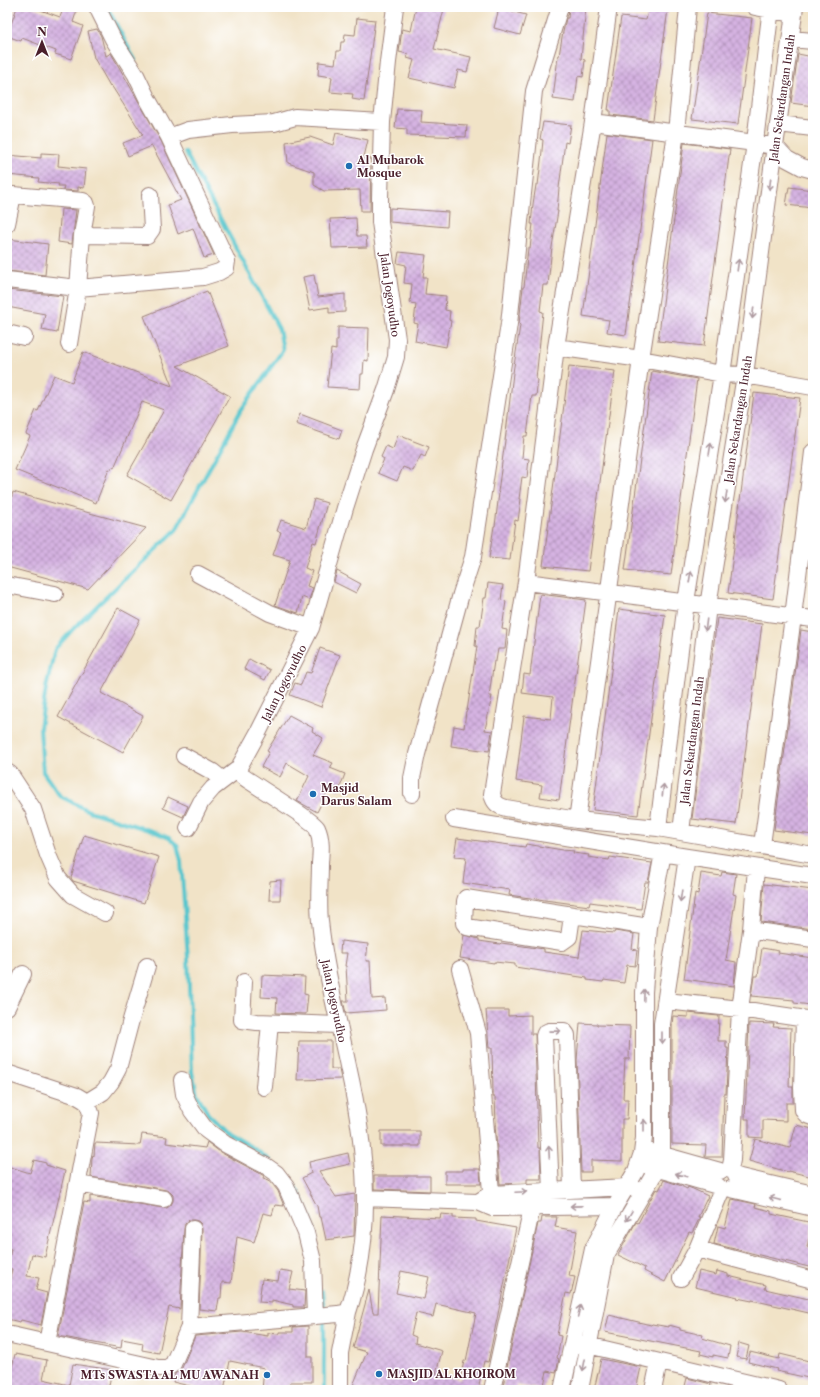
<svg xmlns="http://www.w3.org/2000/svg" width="820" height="1397" font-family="'Libre Caslon Text',serif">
<defs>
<pattern id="building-cross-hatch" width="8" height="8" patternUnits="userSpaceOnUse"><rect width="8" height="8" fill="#d5b3e2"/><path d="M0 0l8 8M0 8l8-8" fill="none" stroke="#af91b7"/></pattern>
</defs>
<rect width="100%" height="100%" fill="#fff"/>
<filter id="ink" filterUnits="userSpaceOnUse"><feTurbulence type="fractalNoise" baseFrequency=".025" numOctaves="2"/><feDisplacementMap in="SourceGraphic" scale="8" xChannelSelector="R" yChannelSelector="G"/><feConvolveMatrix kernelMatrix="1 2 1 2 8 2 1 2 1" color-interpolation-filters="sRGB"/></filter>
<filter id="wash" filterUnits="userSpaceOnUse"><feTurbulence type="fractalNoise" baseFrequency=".012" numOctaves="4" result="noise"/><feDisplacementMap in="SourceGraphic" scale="16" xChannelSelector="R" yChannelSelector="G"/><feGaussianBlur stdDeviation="0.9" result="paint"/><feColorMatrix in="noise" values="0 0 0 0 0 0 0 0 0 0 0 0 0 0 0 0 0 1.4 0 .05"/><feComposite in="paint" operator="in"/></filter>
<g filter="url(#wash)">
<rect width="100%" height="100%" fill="#f1e3c7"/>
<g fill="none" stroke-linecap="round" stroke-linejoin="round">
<path stroke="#59c6cd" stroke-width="4" d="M107,7L135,60
M185,152L279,329L283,350L241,410L176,530L74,628L55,649L46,688L40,728L43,772L60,796L89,811L155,832L169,838L177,845L181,861L188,958L192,1072L197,1094L208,1114L227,1133L255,1149L269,1160
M292,1183C305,1201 313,1221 316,1242
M322,1291L324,1312
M324,1319V1390"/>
</g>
<g id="blocks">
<path fill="url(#building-cross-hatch)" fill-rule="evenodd" d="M17,7H32L60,17L64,7H78L73,22L83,26L71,59L55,54L56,51L22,38L21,41L7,36Z
M416,7H435L444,9L434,49L471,57L467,72L458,70L454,88L409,78L414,60L407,58L408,54L399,52L402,29L411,31Z
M569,7H586L581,59L585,60L583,77L578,76L575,102L553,99L558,56H559L562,37L566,18H568Z
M649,7L668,9L653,120L610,115V110H608L621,17L646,20Z
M499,8L526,15L520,35L494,28Z
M707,13L752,18L738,124L692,119Z
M357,18L375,20L364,101L352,99L353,94L330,92L332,77L318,75L319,62L335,64L337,51H340L341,42H344L345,34L355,35Z
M97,29L101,36L106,56L111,53L161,141L214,255L204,258L193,228L178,234L168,205L181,200L152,146L128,156L123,143L143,135L111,85L110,86L94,58L88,31Z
M798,54L813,57V106L791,103Z
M397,109L422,110L421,122L467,125L466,137L407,135V129L395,128Z
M543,122L571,125L568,143L565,142L559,188L557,211H558L552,247L548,285H543L540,311L543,312L536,379L538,380L536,396H532L527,436H524L522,458L529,459L527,478L522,477L519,499H521L518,521L515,520L510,560L489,558L494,526H495L499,493L498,492L506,433L513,373L520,325L519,324L523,287H524L528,248H530L533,224H531L533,204L536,185H538L541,161L543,140L540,139Z
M336,133L368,140L364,157L371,159L370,211H361L360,190L324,191L314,185V172L288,163L286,142L310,137L333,145Z
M607,133L652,139L626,335L607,332L609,320L583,316Z
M684,143L730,149L704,346L658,341Z
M41,153L59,154L58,166L86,169L84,188L78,187V191L63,190L64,186H58L59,184L38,182L39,178L7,175V155L41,158Z
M789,187L813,190V208L786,205Z
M390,208L448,212L447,227L390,222Z
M61,209L76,210L72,244L58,242Z
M356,218L357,236H366L367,247L332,248L330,219Z
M8,239L48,244L45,275L7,271Z
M399,252L426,255L423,277H427L425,294L446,296L445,310L450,311L449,320L451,321L446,347L415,341L418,324L414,323L416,304L410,303L412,284L404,283L406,265L397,263Z
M314,275L318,297L345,294V312L329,313V307L310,310L303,277Z
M7,290L63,296L57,333L42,330L45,314L7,307Z
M207,291L229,346L177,366L230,396L171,500L127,475L164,410L142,402L114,468L112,467L111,470L109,469L96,503L15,470L30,436L26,434L36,410L38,411L54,375L72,382L83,352L172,386L144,316Z
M338,327L369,328L368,361L364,360L363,374H361L360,389L327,387L331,349L336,350V340H338Z
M569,366L615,371L588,571L543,566Z
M652,371L697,379L671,575L625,570Z
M754,393L800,398L773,599L728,593Z
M300,414L342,430L339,439L296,424Z
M398,435L429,447L425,457L421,455L413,471L403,467L397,481L378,473L384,459L381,457L386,446L393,449Z
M13,492L86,512L146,528L88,589L7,567V506L9,507Z
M314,499L327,503L316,543L313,542L305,568L312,571L307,586L313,588L309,600L302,597L298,613L275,605L290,560L273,555L281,532L277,531L281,520L306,528Z
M337,571L361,584L356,593L334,582Z
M488,583L503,585L501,600L506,601L502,629L507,630L505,649H498L496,661H494L489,696H492L485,730L492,731L489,751L451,746L454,726L464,728L466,711H467L477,646H475L477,626H480L484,598H486Z
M540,594L586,600L559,800L540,797L542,785L516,781L524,716L551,719L553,697L522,693L524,674L530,675Z
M118,608L140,620L101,693L143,716L123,752L58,717Z
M619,609L665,615L638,815L593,810Z
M717,618L762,624L736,824L692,819Z
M801,630L813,632V678L811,693H813V835L774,830Z
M320,648L340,655L321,707L290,695L295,683L301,685L306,672L311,673Z
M249,659L270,670L265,680L244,669Z
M289,715L313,728L312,731L323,738L313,755L333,763L330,768L345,774L339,790L330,786L317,812L297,801L309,776L287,763L280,777L261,767L269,752L267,751Z
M168,797L188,806L183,817L163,808Z
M84,835L159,857L144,903L73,881L71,878Z
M457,838L525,847L526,844L563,850L574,851L573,853L589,855L588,857L609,860L610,857L652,863L648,882H645L641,909L590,902L589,906L523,897L509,895L510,890L463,883L466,858L454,857Z
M722,872L736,874L733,894L736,895L726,960L736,962L734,986L684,979L695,893L698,894L701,873L721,876Z
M281,880L280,900H269L270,881Z
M764,884L813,890V929L761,922Z
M583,930L614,933L615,931L634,934L632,949L637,950L635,966L627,965L624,983L604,980L603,982L587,980V978L515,967V964L494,962V963L460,958L464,935L479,939V941L500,944L501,943L544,949V952L579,957Z
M341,941L368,944L366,961H370L372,999L385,998L386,1010L346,1013L343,1001H348L346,966H345L347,953H340Z
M762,948L779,951L778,953L813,958V1003H811V1005L794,1003V1000L751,996L754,976H758Z
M262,975L305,977L304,994L308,995L306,1014L276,1013L277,998L261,997Z
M486,1010H508V1016L531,1015V1034H535L538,1148H540L541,1179H527V1183L500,1184L495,1125H496L495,1097H493V1094L492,1048H489Z
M688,1013L719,1016L718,1041H726V1048H728L726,1094H724L722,1157H705L706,1145L672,1144V1025L673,1016L688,1017Z
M580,1023L597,1024V1025L630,1026L629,1059H625L623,1099H628L627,1119H622V1161L591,1160V1172H581L577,1060Z
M749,1023L774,1024L773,1027L791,1028L789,1087H793V1103H786V1121L763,1120V1138L749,1137V1119H745Z
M299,1041H331V1069H339L341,1079L297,1080Z
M796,1125L813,1129V1177L788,1171V1172L749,1161L755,1139L790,1148Z
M381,1131H420V1146H381Z
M142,1134L167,1137L166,1143L205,1148L207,1142L220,1152L261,1174L264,1176L263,1178L269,1180L278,1191L284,1206L275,1205L272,1215L263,1213L254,1242L237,1237L231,1283L222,1282L221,1298H219L217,1311L199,1309L202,1229L201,1224L198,1221L194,1220H189L185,1224L184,1229L180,1309L169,1307L159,1353L142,1350L143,1343L122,1339L121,1348L58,1336L84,1202L90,1203V1196L163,1208H167L171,1205L173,1201V1195L170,1192L166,1190L91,1177L92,1158L93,1155L94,1156L95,1143L140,1145Z
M348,1153L350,1164L319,1171L336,1197L355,1194L354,1236L326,1240L321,1217H319L317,1206L302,1178L313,1172L311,1173L309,1162Z
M34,1160L46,1163V1165L65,1171L45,1257L32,1254L27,1276L39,1278L36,1290L47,1293L41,1325L21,1320L20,1322L7,1319V1289L12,1269L7,1268L11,1249L7,1248V1166L30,1173Z
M463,1169H480L481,1184H445V1171H463Z
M374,1176H430V1191L374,1189Z
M664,1180L679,1185L687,1189L688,1187L693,1189L708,1196L698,1217H700L692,1233L689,1232L665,1282L644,1271L645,1268L618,1255L636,1222L638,1223L656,1189L659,1190Z
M732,1199L756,1204L755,1207L771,1211V1214L813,1223L807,1247L813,1249V1268L714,1244L718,1226L725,1228Z
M441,1214L453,1215V1218L476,1219V1221L516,1228L488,1362L484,1361L479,1385L483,1386V1390H351L367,1352L353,1348L369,1290L373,1313H378L382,1215L440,1218ZM401,1271L429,1277L424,1299L396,1293ZM436,1304L476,1313L466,1361H464L460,1380L436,1373L442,1351L415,1343L416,1337L411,1335L416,1313L433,1317Z
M542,1217H557L555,1227L577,1231L569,1276L575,1277L571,1294L566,1293L557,1335L561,1336L557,1358L559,1359L556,1373L547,1371L543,1390L517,1385L516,1390H502L538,1223H541Z
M280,1270L293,1272L289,1289L305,1291L304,1307H293V1305L272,1300V1303L259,1302L262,1279L278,1281Z
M699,1271L716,1275L717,1271L728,1274V1276L766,1285L765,1289L813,1300V1314L752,1300V1301L737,1298L738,1297L695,1287Z
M609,1315L651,1325L652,1324L669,1327V1325L680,1328V1330L703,1335L702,1338L730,1346L728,1358L713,1355V1357L700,1354L701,1351L605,1332Z
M308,1326V1357H312V1382H290V1386H286L285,1390H262L264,1368L230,1361L224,1390H206L173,1382L175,1374L182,1368L195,1336L242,1332L268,1336V1333L279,1334V1332H293V1327Z
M739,1343L749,1346L746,1359L736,1357Z
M750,1352L779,1359L780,1354L813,1362V1379L776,1371L777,1369L748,1362Z
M15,1354L47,1360L43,1379L69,1385L73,1364L112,1370L108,1390H7L9,1372H11Z
M601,1359L641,1367L636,1390H594Z
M687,1378L711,1384L710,1390H684Z"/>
</g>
</g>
<g filter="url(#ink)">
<use href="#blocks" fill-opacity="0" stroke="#9e8179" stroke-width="1"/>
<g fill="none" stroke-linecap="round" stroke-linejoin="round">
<defs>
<path id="minor" d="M609,7L593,122L556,347L526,582L492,794C494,803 498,806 506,808L577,820L658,828L813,855
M755,7L794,14
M791,39L813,41
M593,122L755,143L775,146L787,159L802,167L813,170
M778,124L813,128
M169,137L188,130L232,125L274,123L295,117L382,122
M7,224L13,195L83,201L86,203L87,206L82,235L78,288L203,277L219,272L226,268L227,261L169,137L147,98L136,75L113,39L97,7
M82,235L147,236L152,229L150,195
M7,280L78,288L69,344
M7,333L24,337
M556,347L641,359L722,374L745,375L813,387
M198,574L270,613L311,628
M526,582L813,619
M7,585L55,594
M184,756L213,772L223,780
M7,772L10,774L33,809L48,855L58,878L73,895L105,913
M412,794V778L417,754L461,594L473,557L509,324L534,91L560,7
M454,819L687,857L813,876
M577,820L641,359L676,133L688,7
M188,828L201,802L213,788L238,769
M658,828L686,602L722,374L754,150L771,7
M681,832L708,606L745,375L774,153L795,7
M762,845L793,617L813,452
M572,916L569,937L562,942L467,927L464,923L465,901L466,898L649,927
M751,930L813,939
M460,969L478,1033L492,1204
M244,982L242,1020L257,1022L338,1025
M666,1001L740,1009L813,1020
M7,1007L23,974
M804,1019L802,1088L803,1110C805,1115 808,1116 813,1117
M7,1073L77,1096L87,1102L91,1113L47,1343
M182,1080L184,1094L192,1111L206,1130L225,1144L266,1166L276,1173L286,1186L306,1233L313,1261L315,1316
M264,1087L270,1023
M87,1102L103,1092L111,1082L118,1069L131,1020L147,966
M652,1152L720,1171
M648,1166L718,1186
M730,1170L732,1160L740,1009L751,930L756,868
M736,1176L813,1194
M78,1184L164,1199
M731,1189L813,1208
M551,1191L544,1036L545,1033L549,1031H564L567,1035L572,1190
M365,1198L478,1202
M615,1206L492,1208L478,1202L491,1194L627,1187L634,1188
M697,1249L813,1280
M681,1278L697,1249L722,1189
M189,1327L193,1229
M7,1334L158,1368H167L173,1364L189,1327L338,1314L348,1312C375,1232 366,1147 348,1066C338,1018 325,970 320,921C318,902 320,882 320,863C321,851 322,839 317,828C314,821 253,784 242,776L238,769L259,731L311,628L345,508L364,449L386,390L396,357L397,339L380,222V198L382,122L388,62L395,7
M579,1343L779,1390
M340,1390V1353L348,1312
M492,1390L532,1208
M562,1390L593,1249L615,1206L636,1171L642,1153L644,1138V992L649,927L663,853
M580,1390L606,1255L657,1169L662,1154V1024L687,857
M653,1390L659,1362"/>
</defs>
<use href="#minor" stroke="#9e8179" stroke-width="18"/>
<use href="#minor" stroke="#fff" stroke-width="16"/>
</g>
<defs><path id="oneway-shaft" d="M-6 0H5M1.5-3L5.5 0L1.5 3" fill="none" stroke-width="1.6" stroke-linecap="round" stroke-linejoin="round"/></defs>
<g stroke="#ae9aa0">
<use href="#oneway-shaft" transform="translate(770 184) rotate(97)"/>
<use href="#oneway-shaft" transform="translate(738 265) rotate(-82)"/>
<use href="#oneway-shaft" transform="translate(753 313) rotate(97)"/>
<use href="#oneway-shaft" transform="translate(710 449) rotate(-81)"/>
<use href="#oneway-shaft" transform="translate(726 497) rotate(99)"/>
<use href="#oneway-shaft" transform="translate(690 577) rotate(-81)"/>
<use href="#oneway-shaft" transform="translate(706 625) rotate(97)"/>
<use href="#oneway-shaft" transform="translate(663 790) rotate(-83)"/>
<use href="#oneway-shaft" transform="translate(681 896) rotate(98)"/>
<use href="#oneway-shaft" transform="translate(644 995) rotate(-88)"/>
<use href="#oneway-shaft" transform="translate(555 1031) rotate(-1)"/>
<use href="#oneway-shaft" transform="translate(662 1038) rotate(90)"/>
<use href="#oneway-shaft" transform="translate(644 1125) rotate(-90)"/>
<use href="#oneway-shaft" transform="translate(549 1152) rotate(-93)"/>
<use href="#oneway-shaft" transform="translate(681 1175) rotate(-164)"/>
<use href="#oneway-shaft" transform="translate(521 1192) rotate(-3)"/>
<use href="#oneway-shaft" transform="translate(775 1199) rotate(-166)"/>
<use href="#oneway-shaft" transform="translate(576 1206) rotate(179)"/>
<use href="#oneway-shaft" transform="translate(629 1216) rotate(121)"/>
<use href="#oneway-shaft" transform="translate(579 1311) rotate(-77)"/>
<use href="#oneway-shaft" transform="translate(584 1365) rotate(101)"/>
</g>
</g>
<g fill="#1f6fb2" stroke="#fff" stroke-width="1.5">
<circle cx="349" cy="166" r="4"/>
<circle cx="313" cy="794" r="4"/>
<circle cx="379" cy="1374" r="4"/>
<circle cx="267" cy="1375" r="4"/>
</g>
<g text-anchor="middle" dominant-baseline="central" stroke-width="3" stroke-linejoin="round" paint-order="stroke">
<g font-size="11" fill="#4a1f2b" stroke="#fff">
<text transform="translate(782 98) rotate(-82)">Jalan Sekardangan Indah</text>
<text transform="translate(390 295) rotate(82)">Jalan Jogoyudho</text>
<text transform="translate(738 419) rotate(-81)">Jalan Sekardangan Indah</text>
<text transform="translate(284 683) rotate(-63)">Jalan Jogoyudho</text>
<text transform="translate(692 740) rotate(-83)">Jalan Sekardangan Indah</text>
<text transform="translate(334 1001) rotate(78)">Jalan Jogoyudho</text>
</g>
<g font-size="11" font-weight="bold" fill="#4a1f2b" stroke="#fff" text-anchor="start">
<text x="357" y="160">Al Mubarok<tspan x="357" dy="13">Mosque</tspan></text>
<text x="321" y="788">Masjid<tspan x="321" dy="13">Darus Salam</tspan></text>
<text x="387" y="1374">MASJID AL KHOIROM</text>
<text x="259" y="1375" text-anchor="end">MTs SWASTA AL MU AWANAH</text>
</g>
</g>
<rect width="820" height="1397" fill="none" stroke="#fff" stroke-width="24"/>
<g transform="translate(42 42)" stroke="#ffffff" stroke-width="3" paint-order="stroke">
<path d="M0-3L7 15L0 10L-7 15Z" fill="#4a1f2b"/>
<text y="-6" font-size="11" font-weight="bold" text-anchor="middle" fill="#4a1f2b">N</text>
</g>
</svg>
